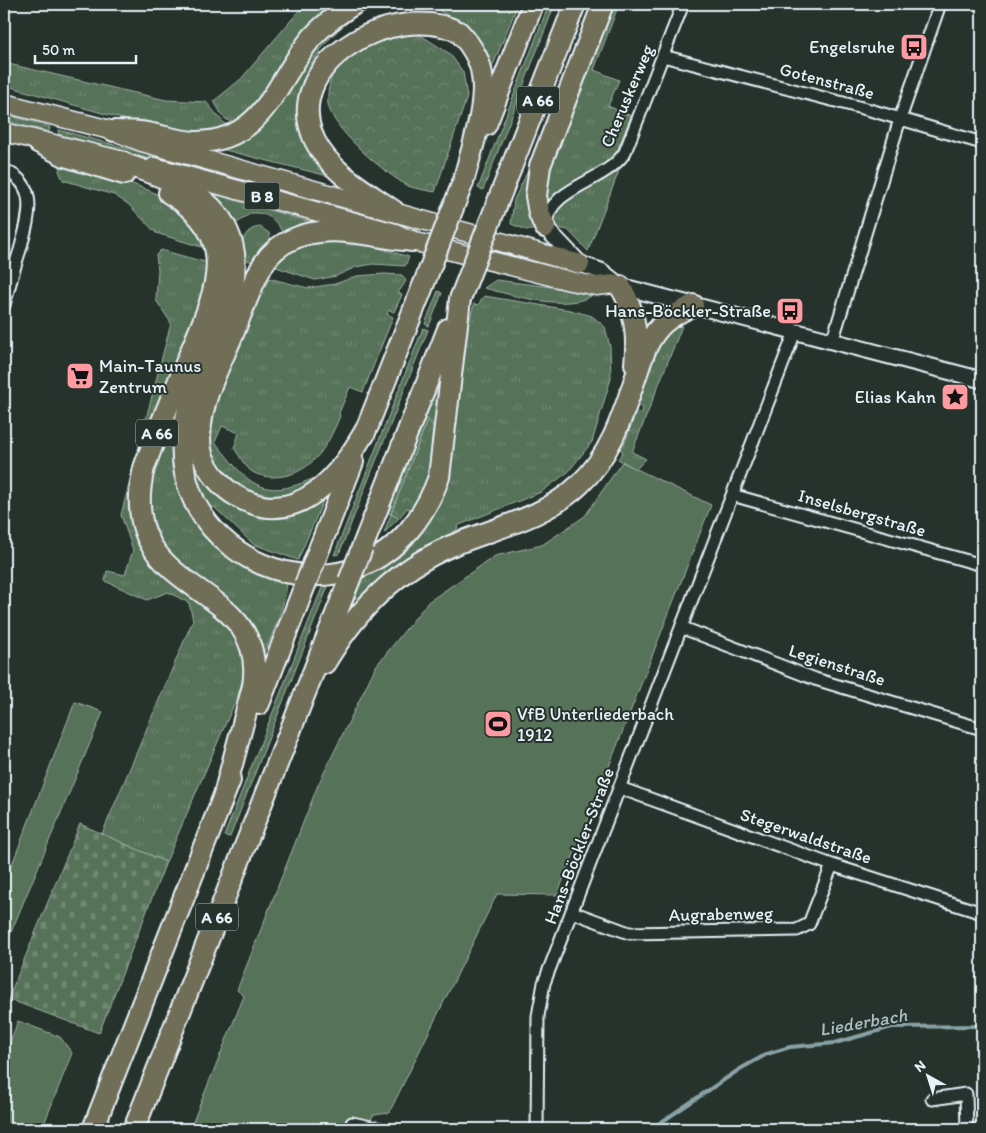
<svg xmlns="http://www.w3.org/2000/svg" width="986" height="1133" font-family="Itim,sans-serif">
<defs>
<pattern id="grass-tufts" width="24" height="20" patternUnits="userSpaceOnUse" patternTransform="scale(1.25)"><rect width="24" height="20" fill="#577259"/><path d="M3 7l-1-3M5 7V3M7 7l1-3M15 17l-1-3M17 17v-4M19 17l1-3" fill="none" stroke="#6f8772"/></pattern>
<pattern id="forest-crowns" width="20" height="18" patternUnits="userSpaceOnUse" patternTransform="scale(1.25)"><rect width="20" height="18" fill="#577259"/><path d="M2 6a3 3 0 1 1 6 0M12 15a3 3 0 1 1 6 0" fill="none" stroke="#6f8772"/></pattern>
<pattern id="cemetery-stones" width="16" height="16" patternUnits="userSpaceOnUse" patternTransform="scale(1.25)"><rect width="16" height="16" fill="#577259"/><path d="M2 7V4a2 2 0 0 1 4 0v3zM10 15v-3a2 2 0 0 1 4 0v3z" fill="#6f8772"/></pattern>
</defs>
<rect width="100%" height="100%" fill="#26332d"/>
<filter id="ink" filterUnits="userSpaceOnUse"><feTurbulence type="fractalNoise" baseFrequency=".02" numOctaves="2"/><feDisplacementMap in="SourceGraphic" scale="10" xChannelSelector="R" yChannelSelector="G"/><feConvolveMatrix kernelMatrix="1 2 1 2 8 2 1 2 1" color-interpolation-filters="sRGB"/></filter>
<g filter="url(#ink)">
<path fill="url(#grass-tufts)" stroke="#a0b2a8" d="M305,4H336C318,18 303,32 290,51C272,76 261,108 232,123L223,117L214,101L241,79Z
M372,4H383C337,18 294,69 300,119C301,129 329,167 336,178L217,148L314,45L356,11Z
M423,4H518L489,75C470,34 468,21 423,4Z
M549,4H555L483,190L478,188Z
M610,4H619L594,70L619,80L608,106L631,116L614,159L545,209L542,190Z
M4,63L166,100L206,102L222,121L229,127L195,134L137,123L4,85Z
M4,114L47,126L50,127L49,132L4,120Z
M59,130L421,228L420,233L58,134Z
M534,158L527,190L538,230H527L511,224L514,200Z
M622,163L588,251L568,230L554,227C546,199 606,181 622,163Z
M61,164C105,176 162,186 195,221C201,228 204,240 208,249L156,233L128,204L114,195L63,180L59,171Z
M213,194L314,223L313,225L283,234C277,220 267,212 251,213L233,226L211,197Z
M260,227L269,233L271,240L256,263L244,259C241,244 242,229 260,227Z
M309,239L372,246L409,257L405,266L373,264L356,267L336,276L315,280L270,265Z
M161,250L212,264L210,284L152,426L137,531L240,635L247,663L238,695L166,862L102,834L193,620L189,603L168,592L147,600L105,581L107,571L125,575L133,550L121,515L171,323L156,300L158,270L156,255Z
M241,270L252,273C240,300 229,327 218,354C196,410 170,475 244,507C272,519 303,511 326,494L298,560L253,544L214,507L211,509C200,490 191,471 189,448C186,402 221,343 236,300C239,290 239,280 241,270Z
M384,274L402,275L406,281L398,293L402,295L394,312L389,310L387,314L393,317L363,392L350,387L339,413L340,416C327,448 310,477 272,477C266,477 255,475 250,470C244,465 239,455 234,448L239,433L222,426L215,442C238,469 253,498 293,486C304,483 316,476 326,476L286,500L245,494L215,467L205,429L264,277L308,288L335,284L357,276Z
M496,280L559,288L593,295C566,312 512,295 484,288Z
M438,291L442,293L429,326L425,324Z
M484,296L570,310L592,316L605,327L610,347L611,378L592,442L568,472L541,492L457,526L458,530C419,547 386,567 360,600L355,598L365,572L412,540L425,527L422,522L458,360L474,304L478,305Z
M673,325L682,326L632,452L646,459L636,469L618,459L623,452L620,449L626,440L636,412L642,413L643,408L638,406L650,354Z
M423,328L428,330L339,554L334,555Z
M440,388L436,459L428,419L391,514L399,518L384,533L391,514L388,513L434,392L437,393Z
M185,393L196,521L286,579C291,591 270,643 261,658L163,550L146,498L159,447Z
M329,584L230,837L224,836L323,585Z"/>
<path fill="url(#forest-crowns)" stroke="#a0b2a8" d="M393,26L422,36L450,54L463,72L467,97L435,192C426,190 416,189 408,186C386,174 332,130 328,104C326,88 334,70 340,55Z
M428,419C447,439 425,491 412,510L407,508L399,518L391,514Z"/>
<path fill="url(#cemetery-stones)" stroke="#a0b2a8" d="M80,824L166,862L99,1033L8,999Z"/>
<path fill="#577259" stroke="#a0b2a8" d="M622,462L711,505L588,820L557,895L497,894L389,1113L373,1115L367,1129H190L244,996L237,990L318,785L376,666L428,602L495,556L542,545L585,516Z
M75,702L103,712L4,949V885Z
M18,1021L60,1037L72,1053L42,1129H4V1057Z"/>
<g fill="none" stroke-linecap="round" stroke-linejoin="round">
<path stroke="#89a2a6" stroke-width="4" d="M651,1129L740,1069L767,1054L790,1047L835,1043L892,1027L982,1026"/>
<defs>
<path id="minor" d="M663,56L870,110L982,143
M4,170C41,185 28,220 20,250C14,268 9,287 4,305
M546,224C550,186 606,183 625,152L683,4
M832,342L900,119L940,4
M732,495L982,565
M683,628L815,679L982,729
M620,788L832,865L982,913
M572,912L629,933L797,930L809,924L832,865
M932,1099L966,1094L967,1129
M352,1123L381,1129
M537,1129L538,1016L544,983L795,332"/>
<path id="secondary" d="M545,227L580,264L601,271L620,286L982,380"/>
<path id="trunk" d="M4,103L114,131L142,142L580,264
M4,132L124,161
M154,167L395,233L412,241L570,281L596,286L615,284"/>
<path id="motorway" d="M486,125L533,4
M114,131C125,131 137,131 148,133C164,136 180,142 197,142C264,141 275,83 310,40C322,25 338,14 354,4
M38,142L65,156L124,174
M110,159C153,174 208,186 228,232C263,310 150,398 192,496C218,558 296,592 359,567C399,551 425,516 439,477L460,299
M169,193C244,238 215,293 188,358C173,395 157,431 144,468C112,601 270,576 253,686L225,791
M500,196L575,4
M394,211C366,191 331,173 315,141C278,64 393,0 459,32C470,44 480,59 482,75C487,107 471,151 463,182
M545,227L539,213L536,196L540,166L603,4
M620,286C635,309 638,337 635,364
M369,424C343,472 299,531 238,497C222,488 208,472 202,454C199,443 200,429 202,417C207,387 224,357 235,329C244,307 252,283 264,263C271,252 281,244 293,239C329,222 375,238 412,241
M364,435L423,286
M362,548L448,329
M316,557L353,462
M325,663C357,609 402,564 461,542C503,526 546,516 579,485C610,456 622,418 635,379C641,362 646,342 659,328C668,317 681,312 693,305
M259,704L305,585
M93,1129L230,780
M134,1129L349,581"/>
</defs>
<use href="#minor" stroke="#e8f1f8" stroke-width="15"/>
<use href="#secondary" stroke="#e8f1f8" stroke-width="19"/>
<use href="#trunk" stroke="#e8f1f8" stroke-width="21"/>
<use href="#motorway" stroke="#e8f1f8" stroke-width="24"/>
<use href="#minor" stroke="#26332d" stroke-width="11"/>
<use href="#secondary" stroke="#26332d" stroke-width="15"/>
<use href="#trunk" stroke="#716e59" stroke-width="18"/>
<use href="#motorway" stroke="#716e59" stroke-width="20"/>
<defs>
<path id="motorway-bridge" d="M423,286L463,182
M460,299L500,196
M349,581L362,548
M305,585L316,557"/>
</defs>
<use href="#motorway-bridge" stroke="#e8f1f8" stroke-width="24" stroke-linecap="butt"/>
<use href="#motorway-bridge" stroke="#716e59" stroke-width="20"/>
</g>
</g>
<defs>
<symbol id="bus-square" viewBox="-11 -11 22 22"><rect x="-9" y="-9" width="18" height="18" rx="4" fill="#ff9aa2" stroke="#26332d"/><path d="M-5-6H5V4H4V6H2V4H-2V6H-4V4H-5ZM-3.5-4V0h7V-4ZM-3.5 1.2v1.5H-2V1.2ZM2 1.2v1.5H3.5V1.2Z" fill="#111"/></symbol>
<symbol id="supermarket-square" viewBox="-11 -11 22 22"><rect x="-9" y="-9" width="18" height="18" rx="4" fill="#ff9aa2" stroke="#26332d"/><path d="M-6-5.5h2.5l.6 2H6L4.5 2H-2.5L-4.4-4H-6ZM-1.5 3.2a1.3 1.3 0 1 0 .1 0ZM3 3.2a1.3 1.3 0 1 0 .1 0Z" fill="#111"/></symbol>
<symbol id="sight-square" viewBox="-11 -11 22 22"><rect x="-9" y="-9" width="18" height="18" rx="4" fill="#ff9aa2" stroke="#26332d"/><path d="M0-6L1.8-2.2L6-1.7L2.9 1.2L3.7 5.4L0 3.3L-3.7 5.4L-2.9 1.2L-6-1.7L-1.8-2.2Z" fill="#111"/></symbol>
<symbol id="stadium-square" viewBox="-11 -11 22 22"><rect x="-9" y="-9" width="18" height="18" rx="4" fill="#ff9aa2" stroke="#26332d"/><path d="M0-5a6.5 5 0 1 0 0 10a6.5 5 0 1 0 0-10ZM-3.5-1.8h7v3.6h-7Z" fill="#111"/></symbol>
</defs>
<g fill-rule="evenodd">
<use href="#bus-square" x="898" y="31" width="32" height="32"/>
<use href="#bus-square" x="774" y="295" width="32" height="32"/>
<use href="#supermarket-square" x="64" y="360" width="32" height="32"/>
<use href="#sight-square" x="939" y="381" width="32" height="32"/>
<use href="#stadium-square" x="482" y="708" width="32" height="32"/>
</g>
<g text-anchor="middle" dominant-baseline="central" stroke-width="4" stroke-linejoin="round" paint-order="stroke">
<g fill="#26332d" stroke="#aeb8bb" stroke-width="1">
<rect x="517" y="86.5" width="42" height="27" rx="4"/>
<rect x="244.5" y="182.5" width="35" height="27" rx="4"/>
<rect x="136" y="419.5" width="42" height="27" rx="4"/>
<rect x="196" y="903.5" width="42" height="27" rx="4"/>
</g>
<g font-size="16" font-weight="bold" fill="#e8f1f8">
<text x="538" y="100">A 66</text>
<text x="262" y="196">B 8</text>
<text x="157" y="433">A 66</text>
<text x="217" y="917">A 66</text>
</g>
<g font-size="18" fill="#e8f1f8" stroke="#26332d" text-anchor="end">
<text x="895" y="47">Engelsruhe</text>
<text x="771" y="311">Hans-Böckler-Straße</text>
<text x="99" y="366" text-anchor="start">Main-Taunus<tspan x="99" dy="21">Zentrum</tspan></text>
<text x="936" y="397">Elias Kahn</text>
<text x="517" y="714" text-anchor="start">VfB Unterliederbach<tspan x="517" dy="21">1912</tspan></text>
</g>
<g font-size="18" fill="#e8f1f8" stroke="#26332d">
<text transform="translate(827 81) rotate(15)">Gotenstraße</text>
<text transform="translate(627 96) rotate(-67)">Cheruskerweg</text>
<text transform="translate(862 513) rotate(16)">Inselsbergstraße</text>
<text transform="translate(837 665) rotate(18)">Legienstraße</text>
<text transform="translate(806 836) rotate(19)">Stegerwaldstraße</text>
<text transform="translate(579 846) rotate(-69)">Hans-Böckler-Straße</text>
<text transform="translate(721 914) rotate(-1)">Augrabenweg</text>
</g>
<g font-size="19" font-style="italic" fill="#a8bcc1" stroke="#26332d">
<text transform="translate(863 1022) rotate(-10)">Liederbach</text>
</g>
</g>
<rect width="986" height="1133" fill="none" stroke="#26332d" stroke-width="20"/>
<rect x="10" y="10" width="966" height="1113" fill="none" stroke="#e8f1f8" stroke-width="2" filter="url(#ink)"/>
<g transform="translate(928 1076) rotate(321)" stroke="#26332d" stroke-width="4" paint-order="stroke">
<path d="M0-4L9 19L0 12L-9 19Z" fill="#e8f1f8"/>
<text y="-8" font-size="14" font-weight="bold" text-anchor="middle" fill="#e8f1f8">N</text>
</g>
<path d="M35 55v8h101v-8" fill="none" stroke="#e8f1f8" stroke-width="2.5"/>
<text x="42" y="55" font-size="15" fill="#e8f1f8" stroke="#26332d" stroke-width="4" paint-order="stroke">50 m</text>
</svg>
